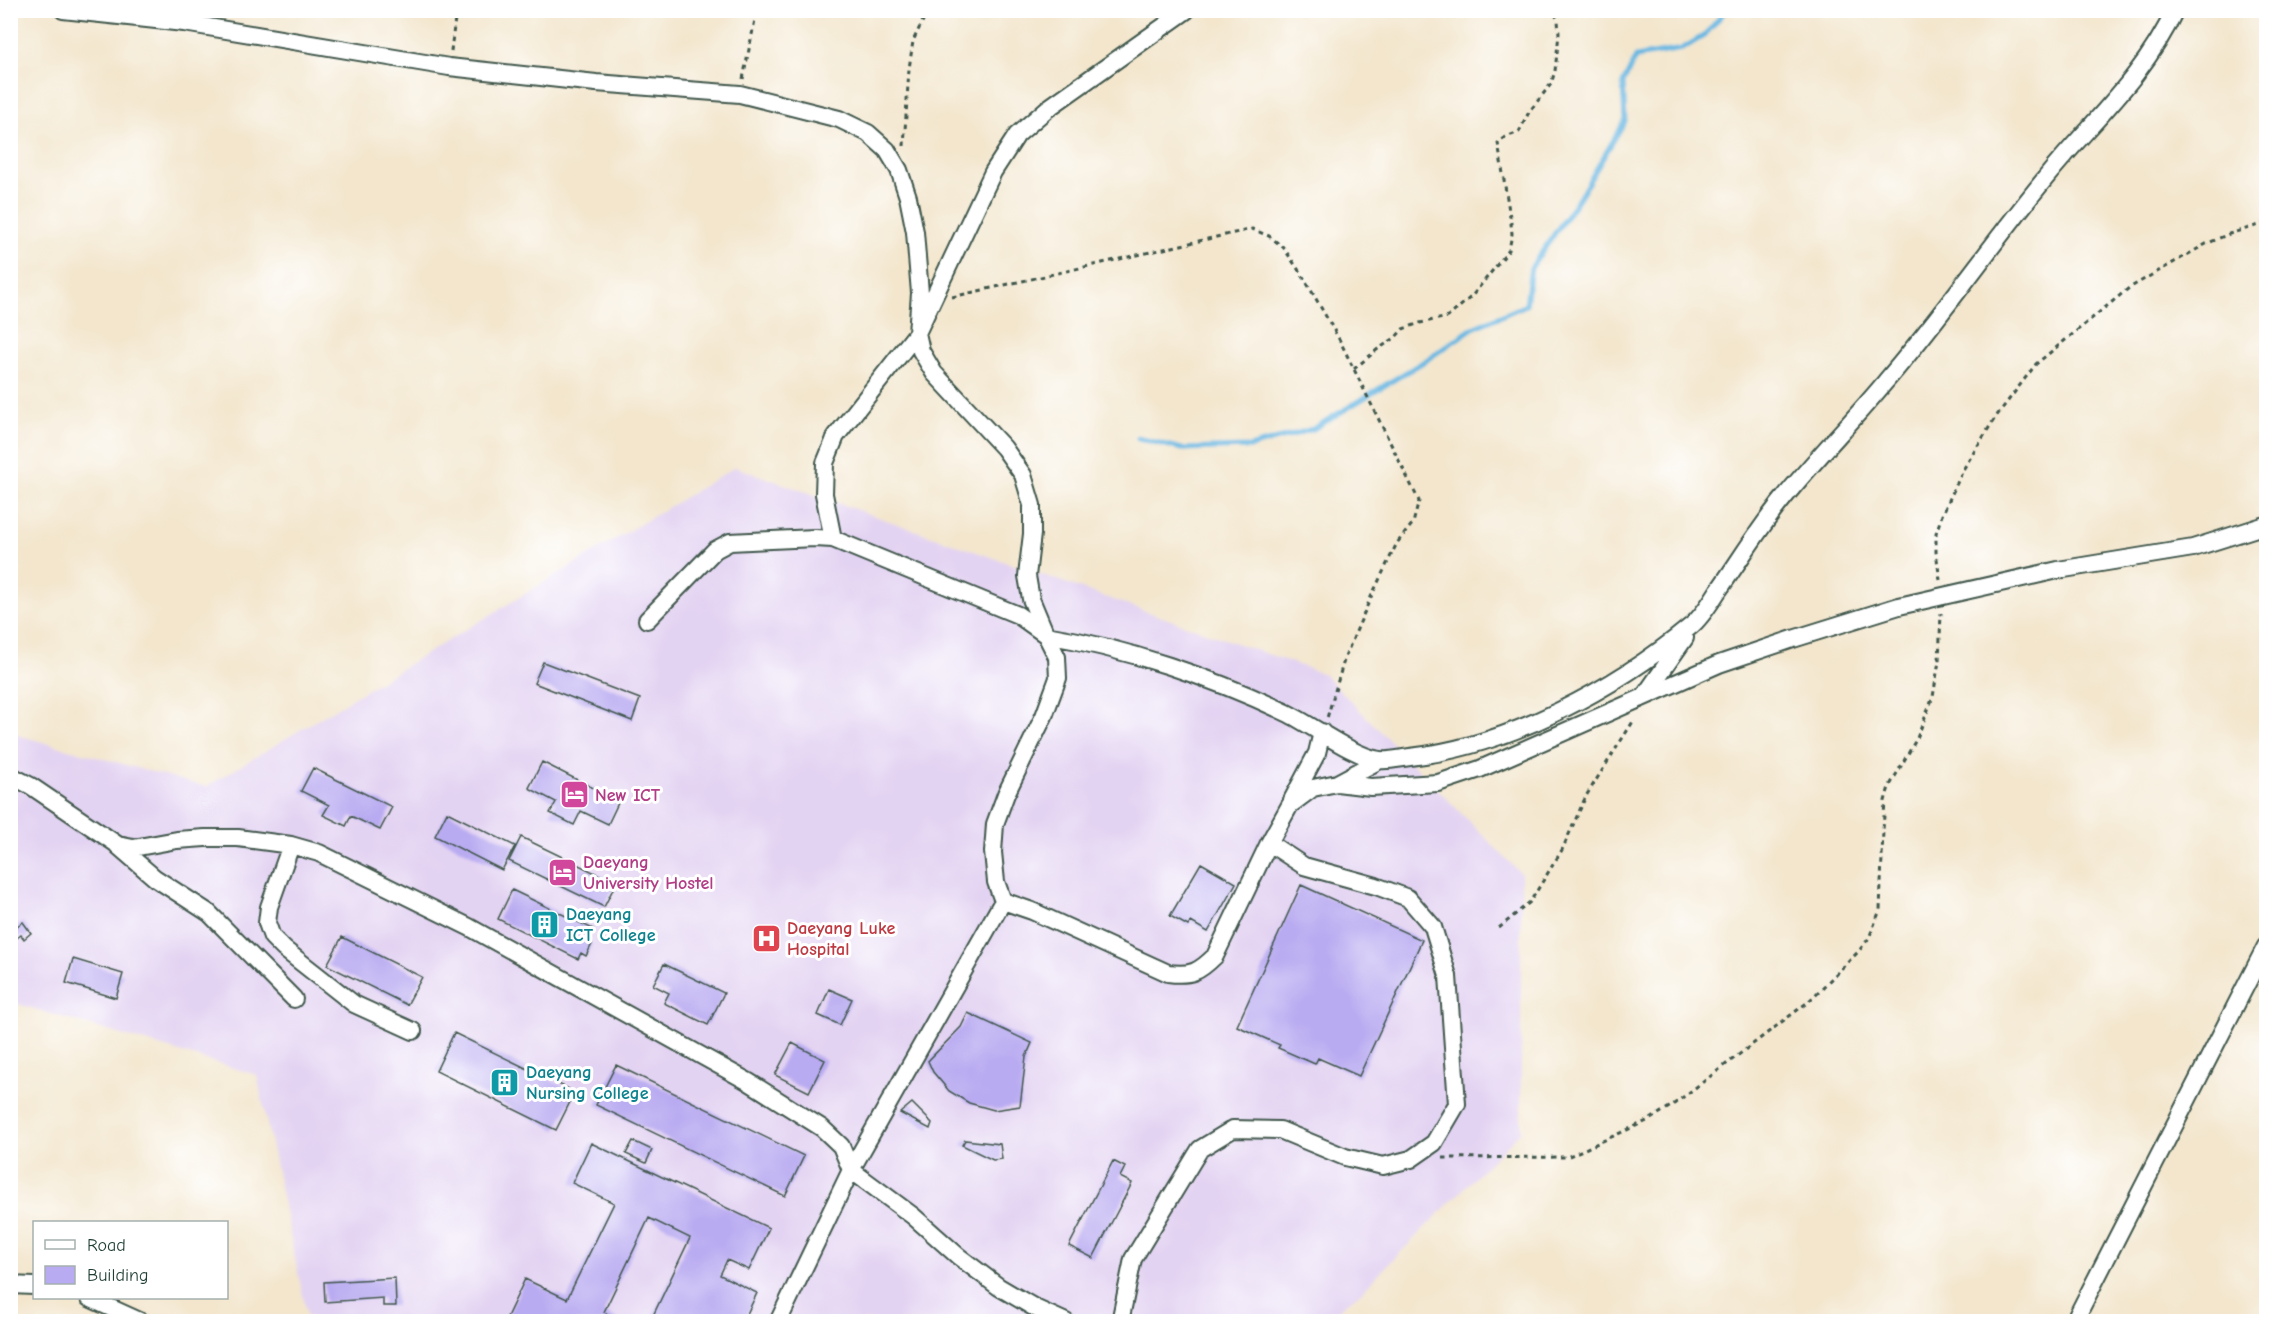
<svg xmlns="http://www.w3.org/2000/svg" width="2277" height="1332" font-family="'Comic Neue',sans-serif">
<rect width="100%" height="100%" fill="#fff"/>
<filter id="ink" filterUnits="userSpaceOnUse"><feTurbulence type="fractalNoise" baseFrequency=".0167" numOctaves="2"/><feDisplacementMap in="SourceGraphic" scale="12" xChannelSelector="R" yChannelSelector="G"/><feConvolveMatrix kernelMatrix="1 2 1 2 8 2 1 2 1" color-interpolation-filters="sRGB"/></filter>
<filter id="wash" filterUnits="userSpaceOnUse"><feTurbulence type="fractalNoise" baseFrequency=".008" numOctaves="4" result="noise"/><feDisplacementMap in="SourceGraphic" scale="24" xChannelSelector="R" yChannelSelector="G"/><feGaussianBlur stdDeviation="1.35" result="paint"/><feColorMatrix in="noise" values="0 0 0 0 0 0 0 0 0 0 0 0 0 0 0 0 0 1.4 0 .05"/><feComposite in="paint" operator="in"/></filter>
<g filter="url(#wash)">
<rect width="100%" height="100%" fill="#f3e6cd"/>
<path fill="#e3d3f2" d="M735,467L1324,674L1521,874V1131L1362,1291L1324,1321H319L307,1316L257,1075L11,1002L10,733L206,787Z"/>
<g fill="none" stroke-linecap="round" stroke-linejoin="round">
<path stroke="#68b7e2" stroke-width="5" d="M1138,438L1182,449L1250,447L1313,429L1428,359L1473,328L1526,305L1531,268L1579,198L1625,121L1623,83L1636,57L1682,49L1705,35L1726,10"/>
</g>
<g id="blocks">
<path fill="#b9abf1" d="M543,662L640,699L632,721L534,683Z
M542,762L619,801L608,824L581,811L574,825L550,813L556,802L529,788Z
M313,768L392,807L380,830L351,816L346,826L323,815L329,805L301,791Z
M447,812L515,846L502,870L435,836Z
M521,837L616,883L604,907L509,861Z
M1201,863L1236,883L1208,932L1191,922L1188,926L1170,916Z
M1301,885L1422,940L1359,1076L1318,1058L1315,1064L1278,1048L1280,1045L1237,1026Z
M512,890L593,929L587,941L592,944L586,956L581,953L578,959L498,919Z
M10,912L16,920L14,922L17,926L23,922L31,933L24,939L21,935L10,943Z
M342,937L422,977L407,1005L327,965Z
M73,959L123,974L116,998L66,983Z
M664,964L724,993L708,1025L664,1003L669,993L653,985Z
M829,989L852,999L840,1025L818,1015Z
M968,1013L1032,1043L1026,1057L1020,1106L994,1110L969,1103L949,1091L933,1072L928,1061L961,1027Z
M454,1033L575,1092L556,1130L436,1071Z
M792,1043L825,1060L809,1092L775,1075Z
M616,1065L804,1156L785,1196L596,1105Z
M912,1103L932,1123L930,1129L900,1113Z
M965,1140L1000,1144L1002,1159L993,1160L962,1145Z
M633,1141L652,1150L646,1163L626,1154Z
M591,1143L769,1228L749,1270L727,1260L720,1275L757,1293L746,1316L758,1322H650L690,1238L649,1218L604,1312L623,1322H511L506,1319L525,1279L567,1299L614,1203L572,1183Z
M1113,1161L1125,1167L1120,1177L1132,1183L1093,1258L1069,1246Z
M395,1278L396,1306H383V1298L325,1302L324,1282Z"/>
</g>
</g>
<g filter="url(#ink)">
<use href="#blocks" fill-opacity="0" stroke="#3f564b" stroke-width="1.5"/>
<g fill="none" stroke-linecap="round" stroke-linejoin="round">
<defs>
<path id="minor" d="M63,10L184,23L449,67L596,83L740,94L839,119L868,133L887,150L899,170L908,197L915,232L920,293L917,333L921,351L934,373L1004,448L1023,475L1032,505V534L1027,576L1031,599L1046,635C1125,648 1214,678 1287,713C1312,725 1354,757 1380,760C1389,761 1401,758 1410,757C1509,746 1615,689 1691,626C1702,617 1710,603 1718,591C1740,560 1759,528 1783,499C1816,458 1853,421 1886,381C1943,315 1992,243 2048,175C2093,120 2144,77 2175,10
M647,620L715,550L730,542L815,538L833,539
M1645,695L1685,638
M10,775L31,786L118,845L133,848L177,840L205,838H238L291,845L319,853L469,927L749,1082L822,1128L841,1146L851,1170L778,1322
M1337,783L1380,760
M1292,800L1317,753L1322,732
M291,845L269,907L267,923L272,937L284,949L354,1004L413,1031
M118,846L155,878L209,913L294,999
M1003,901L1032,911L1168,973C1191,976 1199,972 1215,956L1269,843L1290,805L1313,788L1337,783L1371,787L1438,783L1480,769L1719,664L1793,639L1899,606L2058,570L2193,548L2266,525
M1003,901L996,882L993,852L995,824L1006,794L1044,716L1058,678L1057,657L1046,635L1018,615L833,539L824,494L825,463L836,436L917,333L993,172L1017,135L1047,109L1187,10
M1003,901L851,1170L913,1216L958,1256L999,1287L1035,1308L1066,1322
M10,1285L34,1286
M89,1298L142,1322
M1120,1322L1133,1259L1200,1149L1233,1129L1280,1130L1345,1157L1383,1166L1411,1159L1434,1143L1457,1104L1448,976L1433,927L1408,898L1376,886L1304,866L1269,843
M2074,1322L2266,946"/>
</defs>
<use href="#minor" stroke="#3f564b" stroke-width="20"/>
<path stroke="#3f564b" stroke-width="3" stroke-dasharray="4.5 4.5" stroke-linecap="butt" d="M451,51L456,10
M743,79L757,10
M904,146L909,69L913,41L928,10
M952,297L1252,229L1269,236L1283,247L1304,278L1339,339L1419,501L1413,523L1397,543L1371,597L1345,657L1327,718
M1354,369L1378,349L1395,338L1403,329L1420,323L1448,317L1472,296L1509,250L1512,234L1511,223L1498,143L1506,137L1519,132L1529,112L1551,84L1555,71L1559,34L1558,20L1553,10
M1940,580L1936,552V533L1942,515L1964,468L1995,418L2036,364L2129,288L2206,244L2229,234L2266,223
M1499,928L1530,902L1562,850L1586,796L1634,720
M1443,1158L1567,1157L1649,1120L1674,1104L1808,1002L1858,952L1869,938L1880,910L1883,830L1885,801L1889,787L1917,738L1933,697L1939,661L1941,613"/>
<use href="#minor" stroke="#fff" stroke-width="16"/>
</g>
</g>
<defs>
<symbol id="hotel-square" viewBox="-11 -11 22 22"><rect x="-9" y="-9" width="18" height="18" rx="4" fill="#d1479c" stroke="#fff"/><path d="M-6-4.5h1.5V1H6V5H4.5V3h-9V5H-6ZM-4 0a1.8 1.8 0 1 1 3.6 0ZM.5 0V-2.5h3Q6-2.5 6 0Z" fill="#fff"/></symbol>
<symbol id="building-square" viewBox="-11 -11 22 22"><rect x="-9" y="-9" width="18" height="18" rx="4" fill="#0f9aa8" stroke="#fff"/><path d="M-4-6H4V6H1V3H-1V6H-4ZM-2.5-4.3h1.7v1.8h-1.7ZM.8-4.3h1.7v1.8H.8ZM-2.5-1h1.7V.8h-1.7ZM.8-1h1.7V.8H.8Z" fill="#fff"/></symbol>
<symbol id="hospital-square" viewBox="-11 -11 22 22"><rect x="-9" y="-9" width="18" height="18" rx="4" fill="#e0444e" stroke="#fff"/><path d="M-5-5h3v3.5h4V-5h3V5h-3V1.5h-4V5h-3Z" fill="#fff"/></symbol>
</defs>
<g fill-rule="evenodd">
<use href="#hotel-square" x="558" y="778" width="33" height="33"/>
<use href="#hotel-square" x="546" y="856" width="33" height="33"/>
<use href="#building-square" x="528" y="908" width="33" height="33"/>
<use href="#hospital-square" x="750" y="922" width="33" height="33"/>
<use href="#building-square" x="488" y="1066" width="33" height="33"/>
</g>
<g text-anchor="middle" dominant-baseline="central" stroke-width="6" stroke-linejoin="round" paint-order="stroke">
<g font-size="18" font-weight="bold" fill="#b23c85" stroke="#fff" text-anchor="start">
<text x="595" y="795">New ICT</text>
<text x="583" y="862">Daeyang<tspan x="583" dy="21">University Hostel</tspan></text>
</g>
<g font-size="18" font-weight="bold" fill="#0d838f" stroke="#fff" text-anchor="start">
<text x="566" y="914">Daeyang<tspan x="566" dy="21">ICT College</tspan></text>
<text x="526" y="1072">Daeyang<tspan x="526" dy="21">Nursing College</tspan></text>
</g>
<g font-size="18" font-weight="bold" fill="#be3a42" stroke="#fff" text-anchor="start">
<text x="787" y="928">Daeyang Luke<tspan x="787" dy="21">Hospital</tspan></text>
</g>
</g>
<rect width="2277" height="1332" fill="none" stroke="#fff" stroke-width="36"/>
<rect x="33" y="1221" width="195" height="78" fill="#ffffff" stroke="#a5b1ae" stroke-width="1.5"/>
<rect x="45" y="1240" width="30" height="9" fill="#ffffff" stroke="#a5b1ae" stroke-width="1.5"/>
<text x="87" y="1251" font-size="18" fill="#1f3d34">Road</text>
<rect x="45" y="1266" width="30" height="18" fill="#b9abf1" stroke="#a5b1ae" stroke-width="1.5"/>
<text x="87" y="1281" font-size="18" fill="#1f3d34">Building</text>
</svg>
